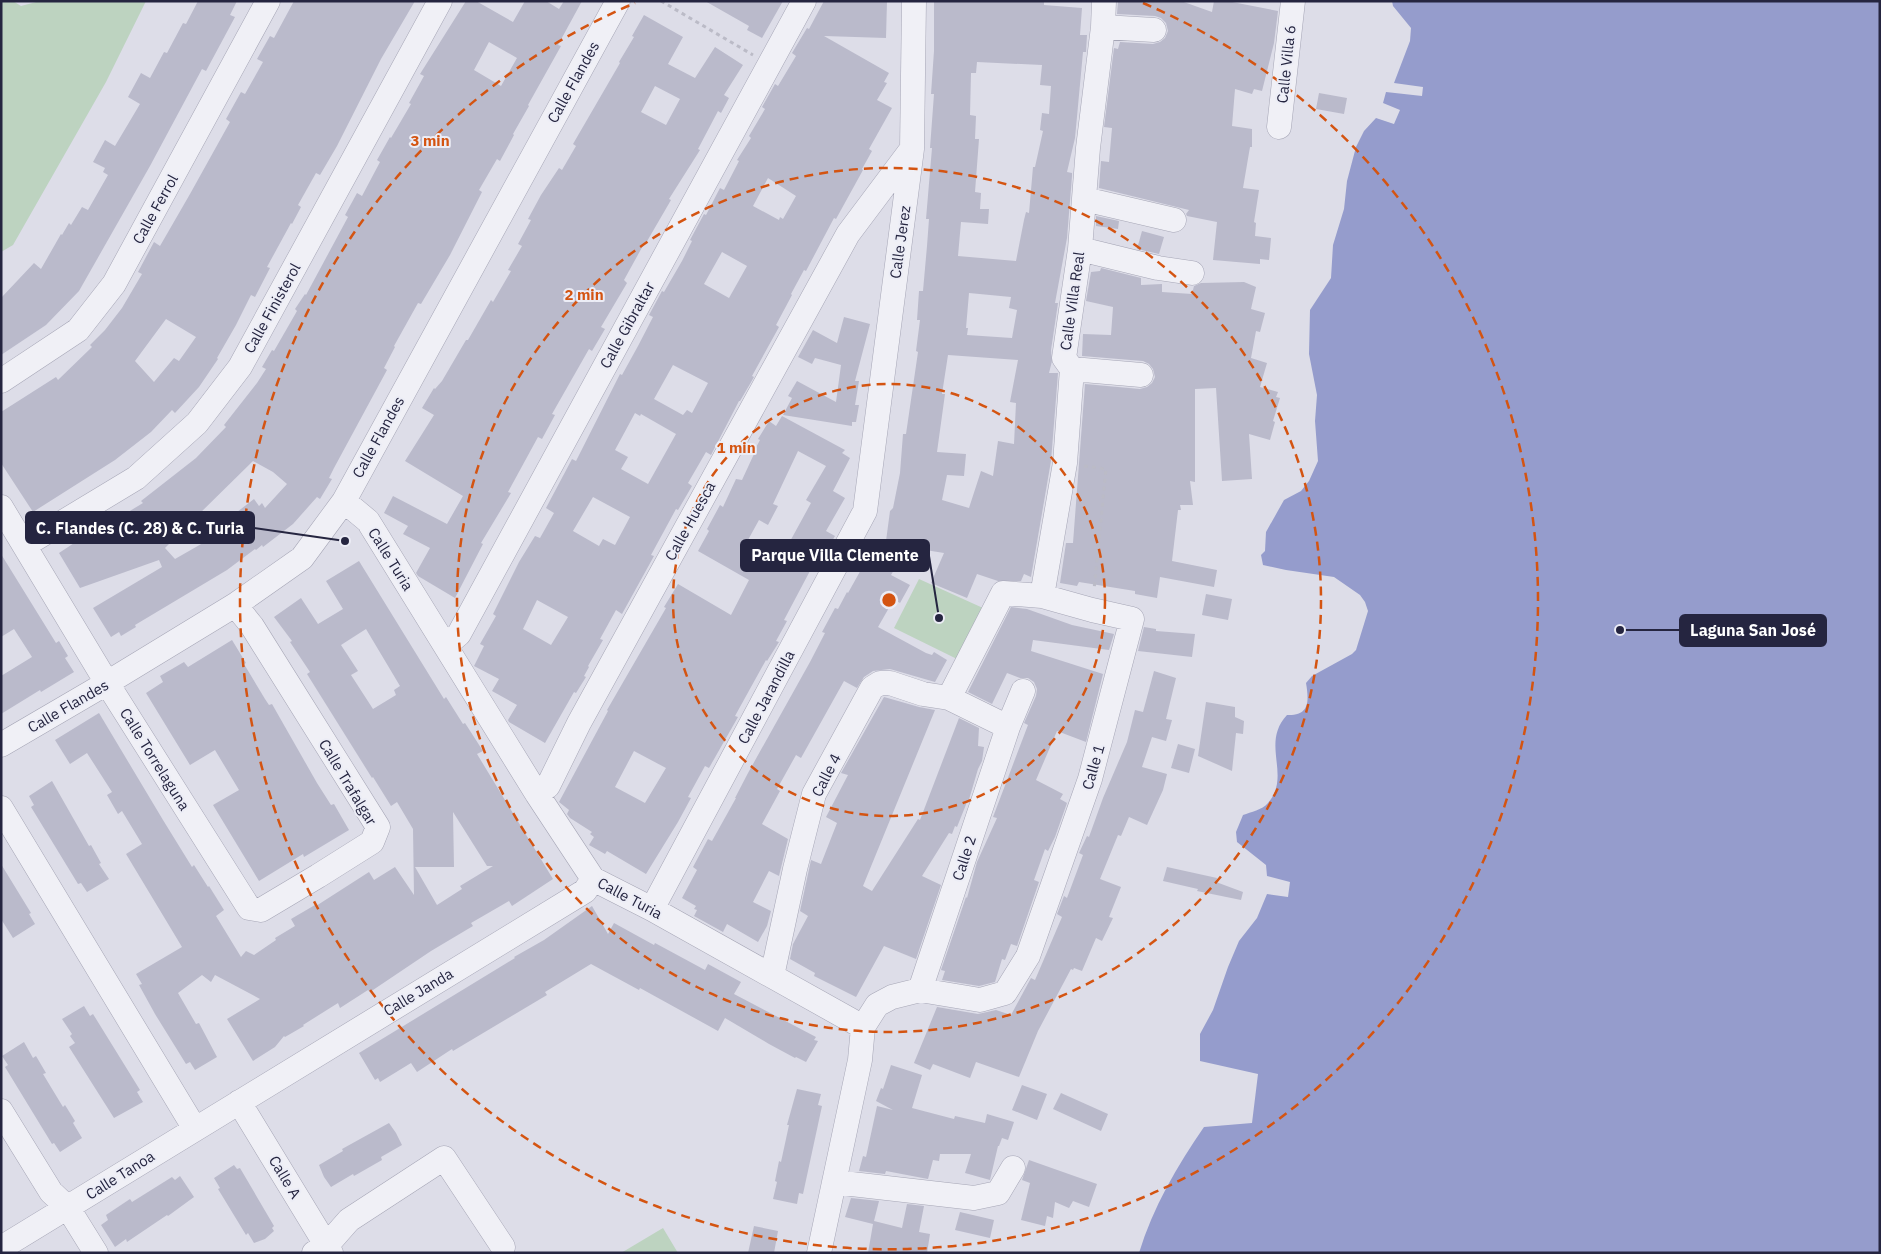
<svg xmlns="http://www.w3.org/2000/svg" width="1881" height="1254" font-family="'IBM Plex Sans',sans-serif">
<rect width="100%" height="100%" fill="#dddde8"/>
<path fill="#bdd3c0" d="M1,1H13L21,6L40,1H146L106,82L13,245L1,252Z
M919,579L983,608L959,660L894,628Z
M663,1228L678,1253H621Z"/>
<path fill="#959ccc" d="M1392,1H1880V1253H1139C1153,1207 1177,1166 1204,1127L1252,1123L1258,1074L1200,1061V1034L1213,1010L1228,967L1239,941L1257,918L1267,894L1288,897L1290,882L1267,876L1266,865L1237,842L1236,832L1243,815C1251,812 1262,810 1268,803C1292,775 1260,744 1287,715C1310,716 1309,701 1306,683L1312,676L1352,654L1356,650L1368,611L1365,602L1360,595L1334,577L1286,570L1263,565L1261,555L1265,551L1266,532L1284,500L1301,491L1309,481L1318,461L1315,421L1317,395L1309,354L1310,310L1331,278L1333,245L1344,209L1347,181L1356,147L1364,131L1376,118L1394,124L1400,110L1383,103L1386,92L1422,96L1423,87L1394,83L1410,41L1411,28L1393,6Z"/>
<path fill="#babacb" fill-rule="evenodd" d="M198,1H237L230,15L235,17L206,71L202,69L150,166L79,291L46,325L1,355V298L34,263L41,269L61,234L62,235L69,223L71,225L82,207L88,210L108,175L103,172L105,168L93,162L105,140L115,146L140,104L128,97L141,73L150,78L164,52L167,53L183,23L186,24Z
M294,1H415L381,59L337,146L320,175L316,173L298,205L301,207L292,224L291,223L267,267L270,268L255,297L251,295L236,325L217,358L218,359L199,387L175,413L172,410L151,432L115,460L33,512L1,463V412L56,377L58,380L92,347L90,345L105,330L122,308L142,274L138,272L154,242L160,246L190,194L230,122L226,119L241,92L245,94L263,62L257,59L270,36L274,38ZM166,319L196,337L179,361L174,358L154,382L135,361Z
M466,1H476L513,22L525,1H546L559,9L564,1H582L558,45L561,46L528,105L529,106L513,134L514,135L500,161L497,159L479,190L482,192L450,255L421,304L418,303L394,346L395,347L384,368L387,370L334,468L329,478L332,479L320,499L317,497L293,524L263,547L262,545L256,550L255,549L227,570L135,625L136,627L121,636L119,632L111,637L93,608L162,567L159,560L80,588L59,553L109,520L110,523L143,503L141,501L196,458L226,427L224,425L257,383L266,369L262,367L272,350L274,351L297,311L295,309L305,294L306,295L348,217L345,215L357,193L362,196L380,162L377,160L390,137L391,138L411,104L409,103L424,76L420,74ZM489,42L517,58L501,86L474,70ZM253,461L273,472L287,484L265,508L262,503L259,506L254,499L207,535L210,539L175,559L165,548L169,544L164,535L190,514L194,519Z
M705,1H783L762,38L747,30L749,26Z
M824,1H887L886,38L824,36L889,73L884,82L887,83L877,100L892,108L869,149L872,151L862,169L863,170L836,219L834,218L806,271L804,270L791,294L792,295L776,325L779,327L752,376L754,377L740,401H739L711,455L706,452L688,483L692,486L678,510L676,509L651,555L654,556L622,614L616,610L600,639L603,640L588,666L589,667L584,676L586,677L576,693L574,692L545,743L509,722L508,720L517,705L492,691L499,679L474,666L484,646L480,644L496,616L493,614L519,562L535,536L540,538L554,513L546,508L572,459L576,461L620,374L622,375L638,346L653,317L649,315L662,291L664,292L682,261L692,241L690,240L704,214L706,215L720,188L724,190L739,161L737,160L751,138L749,136L765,109L762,107L775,84L778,86L796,56L792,53L807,28L809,29ZM768,178L796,196L783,219L780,217L779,220L753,206ZM722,252L747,266L729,298L704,284ZM673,365L708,383L692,413L687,410L683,415L654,399ZM635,413L640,416L641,414L676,434L648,484L621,469L628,457L615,450ZM593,497L630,517L615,545L603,539L599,546L573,531ZM537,600L568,617L551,645L523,629Z
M934,1H1044V5L1082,8L1080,35H1087L1086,52H1083L1075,138L1067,172L1072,173V176L1067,238L1055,303H1058L1051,350L1052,361L1049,373H1058L1051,461L1031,577L1024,574L1021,581H998L977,574L967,598L931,583L944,553L907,547L891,575L910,585L900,603L894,599L878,627L926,653L932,655L934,652L947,660L935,682L890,669L873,671L864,677L857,688L844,681L801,758L796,755L777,789L780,791L762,824L788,839L779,876L769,871L753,902L771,911L767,926L758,942L727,924L723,932L694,916L697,910L694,909L696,906L682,898L697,870L693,867L708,839L712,841L736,798H735L748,773L810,662L825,633L822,632L835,608L838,609L847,592L848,593L872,550L884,556L890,511L893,508L900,473L903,434H906L918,352L916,351L920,320H917L919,291H923L927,246L929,219H926L932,148H930L934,94H931L934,51ZM977,62L1042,65L1040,85L1051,86L1049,114L1042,113L1040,130L1043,131L1035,167H1033L1029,213L1026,212L1024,220L1016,261L958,256L961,222L988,224L989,209H980L981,193L975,192L979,139H975L976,116L970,115L971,73H976ZM969,293L1011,297L1009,308L1017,310L1012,338L967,335L968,328H966ZM948,355L1018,360L1010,402L1016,403L1014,444L998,441L993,476L981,471L969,508L942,500L947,475L964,476L966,454L937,452L945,394H942Z
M1118,1H1181L1212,12L1214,1H1227L1278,11L1274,43L1262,91L1254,89L1252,94L1235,89L1232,126L1252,129V147H1250L1243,188L1259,190L1254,222L1256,223L1255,236L1271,238L1269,260L1260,259V264L1213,260L1217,222L1187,216L1186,214L1189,210L1099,188L1101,161L1109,162L1112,128L1104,127L1114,48L1118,49L1120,42L1153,44L1160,42L1165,38L1168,31L1166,23L1161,18L1155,16L1117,14Z
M644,15L683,37L668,64L695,78L715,47L743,65L724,95L729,98L721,113L718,111L698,149L700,150L669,199L671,200L646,243L645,242L624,280L627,283L601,327L605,329L592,351L589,349L552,414L555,415L542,439L538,437L508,492L511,493L481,543L483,544L455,598L418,576L416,573L430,548L403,534L408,526L384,513L393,496L447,524L463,496L405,461L434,415L422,408L434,388L435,389L442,381L466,340H468L491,300L493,302L511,271L508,270L522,246L518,244L531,220L528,219L541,195L559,168L562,170L576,146L573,144L620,63L619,62L634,37L632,36ZM655,86L680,99L666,125L641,112Z
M1319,93L1347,98L1344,114L1316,109Z
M1096,216L1119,221L1118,229L1096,226Z
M1142,231L1164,237L1159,254L1137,249Z
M1101,268L1141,278V285L1162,284V292L1192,294L1194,286L1201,283L1244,282L1256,287L1251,309L1265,313L1260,332L1256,331L1251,358L1267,363L1260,387L1278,392L1276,397L1280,398L1273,421L1275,422L1270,440L1249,434L1252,479L1222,481L1216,388L1195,389V482L1190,481L1193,505H1180L1181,510H1178L1172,561L1217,570L1214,587L1160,577L1157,598L1135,594V591L1079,582L1077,586L1060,583L1066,543H1073L1085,384L1140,389L1147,387L1152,383L1155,377L1153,369L1149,364L1143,361L1082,356L1083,334L1111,335L1113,307L1086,301L1091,272L1100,271Z
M844,317L870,324L855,381H859L855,405H859L856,422H852V426L783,415L792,398L788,396L797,381L836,402L841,365L815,358L812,364L798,357L813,330L837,343Z
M782,416L845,450L842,453L850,458L833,491L845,498L826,531L835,536L825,553L820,552L784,620L787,621L776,641L779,642L767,661L766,660L735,716L738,717L709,768L705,766L688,797L691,798L678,822L646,874L607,851L605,854L589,845L594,837L590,834L592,832L570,818L567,814L569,810L559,802L608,711L607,710L666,608L664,607L678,584L731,615L749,580L698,551L709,531L707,529L720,505L723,507L736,479L742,480L754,454L753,453L760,440L758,439L769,421L776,426ZM798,451L826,466L806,500L811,503L788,545L782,543L771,565L743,549L759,520L768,525L778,506L773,504ZM634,751L666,768L645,803L615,787Z
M1,554L56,643L59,641L68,656L65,658L74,672L41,692L40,690L1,714V676L32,657L14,629L1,637Z
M359,561L444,699L446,697L463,724L465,723L483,751L477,754L553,879L512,906L509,901L471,923L473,926L431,951L370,992L368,990L340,1008L338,1003L303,1025L304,1026L285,1037L284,1036L275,1047L253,1061L227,1019L260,999L215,975L211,982L202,975L178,993L196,1024L199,1023L217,1057L195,1070L190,1062L186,1064L155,1014L139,985L142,984L136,974L182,947L126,854L142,844L122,811L118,814L107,795L112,792L87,753L70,764L55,740L99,713L163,820L192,867L194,865L208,887L209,886L224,910L216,916L241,957L246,951L254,955L276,940L275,938L295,926L291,919L315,905L316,906L369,872L374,880L395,867L414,895L413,829L397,802L391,806L373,777L372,778L307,674L310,672L290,642L292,641L274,617L301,598L318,624L343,609L326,581ZM366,629L400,686L394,690L396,695L373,709L351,675L358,671L341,645ZM453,812L487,866H493L460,886L462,889L437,905L415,867H454Z
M1206,594L1232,599L1228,620L1202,615Z
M1011,607L1027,609L1072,625L1114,634L1109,650L1033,640L1031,651L1103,674L1086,742L1057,731L1036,780L1063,794L1060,799L1067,803L1055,837L1048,851L1045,849L1034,880L1039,882L1017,946L1011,944L1005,960L1002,959L995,982L979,986L942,980L945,971L941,970L966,897L967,898L977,862L997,818L993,817L1028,725L1024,723L1036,696L1037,689L1034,682L1028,678H1020L1007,673L992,704L968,692Z
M1144,627L1156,629V631L1195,634L1192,657L1138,651Z
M232,640L246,663L244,664L265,699L269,705L272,704L317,783L331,805L334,804L349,830L304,857L303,854L259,881L213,805L239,790L215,750L190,765L146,693L163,682L160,676L184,662L188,667Z
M1154,671L1176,678L1166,719L1172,720L1166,741L1152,737L1142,767L1167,774L1163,790L1147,825L1129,817L1121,836L1118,835L1100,879L1121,887L1109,917L1113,918L1102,941L1096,938L1082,971L1074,968L1073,970L1071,969L1038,1031L1019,1077L976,1062L970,1078L933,1064L930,1070L914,1063L937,1007L978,1014L996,1010L1011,1015L1031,978L1035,980L1062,917L1057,914L1064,896L1067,898L1083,855L1079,853L1087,836L1089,837L1103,798L1127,742L1135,710L1143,712Z
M884,697L919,707L935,710L863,886L872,891L918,819L920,820L959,718L979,728L978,746L984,747L982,761L978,769L968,803L967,802L957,827L955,826L952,834L949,833L922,876L941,885L916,959L884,946L856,997L814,976L815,973L790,959L793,944L808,916L800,911L811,860L821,864L837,823L826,817L848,775L841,773Z
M1206,702L1235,707V717L1244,721L1243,734L1236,733L1232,771L1198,756Z
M1178,744L1195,749L1189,773L1171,768Z
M52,781L89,846L91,845L101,863L99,864L109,879L87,892L81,883L78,884L31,807L34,805L29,796Z
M1,864L31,913L29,914L35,924L13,938L1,919Z
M1167,867L1217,878L1216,882L1243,892L1241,900L1197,891L1198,889L1163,881Z
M592,906L608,934L614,923L654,945L655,943L705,970L708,964L741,982L734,994L816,1037L814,1040L818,1041L806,1062L796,1057L795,1058L769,1044L725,1018L718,1031L640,988L639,990L591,964L545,992L547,995L453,1051L452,1049L417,1072L411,1063L380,1082L378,1078L375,1080L359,1053L515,958L514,957L544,940Z
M84,1006L90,1016L93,1014L140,1090L137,1092L143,1102L114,1118L69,1047L75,1043L70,1036L72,1034L62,1019Z
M24,1042L33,1058L36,1056L46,1073L43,1074L63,1107L65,1105L75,1121L73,1123L82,1138L60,1152L54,1143L52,1144L5,1067L8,1065L2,1056Z
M891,1065L922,1075L912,1108L954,1119L955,1116L985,1123L987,1114L1014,1122L1008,1140L1002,1138L999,1146H998L990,1180L965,1173L971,1154H940L939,1161L933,1160L928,1179L886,1171L885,1174L859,1171L863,1156L866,1157L877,1106L893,1110L876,1101L881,1088L883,1089Z
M1022,1085L1047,1094L1037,1120L1012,1110Z
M797,1089L821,1094L818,1105L822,1106L803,1194L799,1193L797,1204L773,1199L777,1182L775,1181L779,1161L781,1162L789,1125H787Z
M1061,1093L1108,1114L1101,1131L1053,1109Z
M389,1123L396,1133L402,1145L381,1157L382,1160L354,1176L353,1174L331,1187L324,1177L319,1165L343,1151L342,1149Z
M1029,1160L1097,1184L1089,1207L1073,1201L1069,1208L1055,1202L1053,1218L1047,1216L1045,1226L1021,1220L1030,1183L1022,1180Z
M234,1165L237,1169L240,1168L274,1226L272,1228L274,1231L265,1239L254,1243L248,1233L246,1235L218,1189L220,1188L214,1178Z
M180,1176L194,1197L168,1216L167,1215L127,1242L126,1239L115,1247L101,1225L108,1220L106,1215L130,1199L132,1202L172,1177L175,1180Z
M851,1198L879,1201L874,1221L902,1228L907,1204L924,1206L919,1232L930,1234L927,1253H868L873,1224L845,1217Z
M960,1212L994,1220L990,1238L955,1230Z
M754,1226L778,1231L774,1253H748Z"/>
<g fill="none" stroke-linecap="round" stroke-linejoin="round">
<defs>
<path id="minor" d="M1103,27L1154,30
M1279,127L1293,1
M1084,199L1174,220
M1080,249L1158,268L1192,273
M1072,369L1141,375
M1,381L78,330L114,284L268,1
M344,501L368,521L537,794L593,879L652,909L863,1027L860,1060L819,1253
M1,507L107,683L249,908L261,910L318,876L372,842L378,827L252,626L235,605
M25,545L136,478L197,423L240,367L440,1
M1042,596L1065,463L1072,369L1064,358L1080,249L1088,148L1103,27L1104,1
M446,645L459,634L804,1
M1,745L107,683L235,605L302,558L344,501L618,1
M537,794L548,786L579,723L848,234L911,150
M1,808L195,1129
M652,909L865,511L912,149L914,1
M772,976L795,869L814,794L872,688L880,683H890L923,694L949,698L1008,727
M920,990L1008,727L1023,691
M863,1027L877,1005L892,997L920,990L980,1000L1005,993L1028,956L1090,779L1132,619L1092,610L1042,596L1003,593L949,698
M239,1102L331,1253
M1,1111L51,1192L68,1208L96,1253
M834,1182L974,1198L998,1193L1013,1168
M1,1248L585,891L593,879
M314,1253L327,1245L349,1220L444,1158L503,1247"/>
</defs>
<use href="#minor" stroke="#a6a6b6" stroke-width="25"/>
<path stroke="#bbbbc7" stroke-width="3" stroke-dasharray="4 4" stroke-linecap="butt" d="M661,1L753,55
M1084,466L1106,469L1094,590"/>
<use href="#minor" stroke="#f0f0f6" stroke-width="24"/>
</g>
<g fill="none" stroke="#d45411" stroke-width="2.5" stroke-dasharray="9 6">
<circle cx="889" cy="600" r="216"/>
<circle cx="889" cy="600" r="432"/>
<path d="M1143 3A649 649 0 1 1 635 3"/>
</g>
<g text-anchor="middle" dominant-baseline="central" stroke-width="4" stroke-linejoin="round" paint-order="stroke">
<g font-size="15" fill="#252540" stroke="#ecedf6">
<text transform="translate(1286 64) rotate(-84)">Calle Villa 6</text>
<text transform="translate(573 82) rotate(-61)">Calle Flandes</text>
<text transform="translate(155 209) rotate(-61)">Calle Ferrol</text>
<text transform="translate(900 242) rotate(-82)">Calle Jerez</text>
<text transform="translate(1072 301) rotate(-82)">Calle Villa Real</text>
<text transform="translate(272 308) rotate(-61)">Calle Finisterol</text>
<text transform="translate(627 325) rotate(-61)">Calle Gibraltar</text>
<text transform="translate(378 437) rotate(-61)">Calle Flandes</text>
<text transform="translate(690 521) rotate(-61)">Calle Huesca</text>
<text transform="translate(391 559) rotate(58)">Calle Turia</text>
<text transform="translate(766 697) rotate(-62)">Calle Jarandilla</text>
<text transform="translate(68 706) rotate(-30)">Calle Flandes</text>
<text transform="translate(155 759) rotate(58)">Calle Torrelaguna</text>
<text transform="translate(1093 767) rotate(-74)">Calle 1</text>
<text transform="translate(826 775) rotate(-63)">Calle 4</text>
<text transform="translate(348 782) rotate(59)">Calle Trafalgar</text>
<text transform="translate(964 858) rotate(-72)">Calle 2</text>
<text transform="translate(630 898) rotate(28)">Calle Turia</text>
<text transform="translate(418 992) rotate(-31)">Calle Janda</text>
<text transform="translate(120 1175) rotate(-32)">Calle Tanoa</text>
<text transform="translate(285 1177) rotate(59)">Calle A</text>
</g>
</g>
<circle cx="889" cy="600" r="8" fill="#d45411" stroke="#ecedf6" stroke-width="2.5"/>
<g font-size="15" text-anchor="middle" font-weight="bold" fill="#d45411" stroke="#ecedf6" stroke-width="4" stroke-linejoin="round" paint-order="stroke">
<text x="430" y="146">3 min</text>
<text x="584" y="300">2 min</text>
<text x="736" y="453">1 min</text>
</g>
<path fill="none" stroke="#252540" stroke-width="2" d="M345 541L254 528M939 618L929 556M1620 630L1680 630"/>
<g fill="#252540" stroke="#ecedf6" stroke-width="2">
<circle cx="345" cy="541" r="5"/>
<circle cx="939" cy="618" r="5"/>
<circle cx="1620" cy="630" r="5"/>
</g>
<g fill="#252540" stroke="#252540" stroke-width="2">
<rect x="26" y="512" width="228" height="31" rx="5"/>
<rect x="741" y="540" width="188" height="31" rx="5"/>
<rect x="1680" y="615" width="146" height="31" rx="5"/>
</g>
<g font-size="16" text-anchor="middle" font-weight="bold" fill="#fff">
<text x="140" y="534">C. Flandes (C. 28) &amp; C. Turia</text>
<text x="835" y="561">Parque Villa Clemente</text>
<text x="1753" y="636">Laguna San José</text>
</g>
<rect width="1881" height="1254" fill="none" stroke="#252540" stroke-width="5"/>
</svg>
